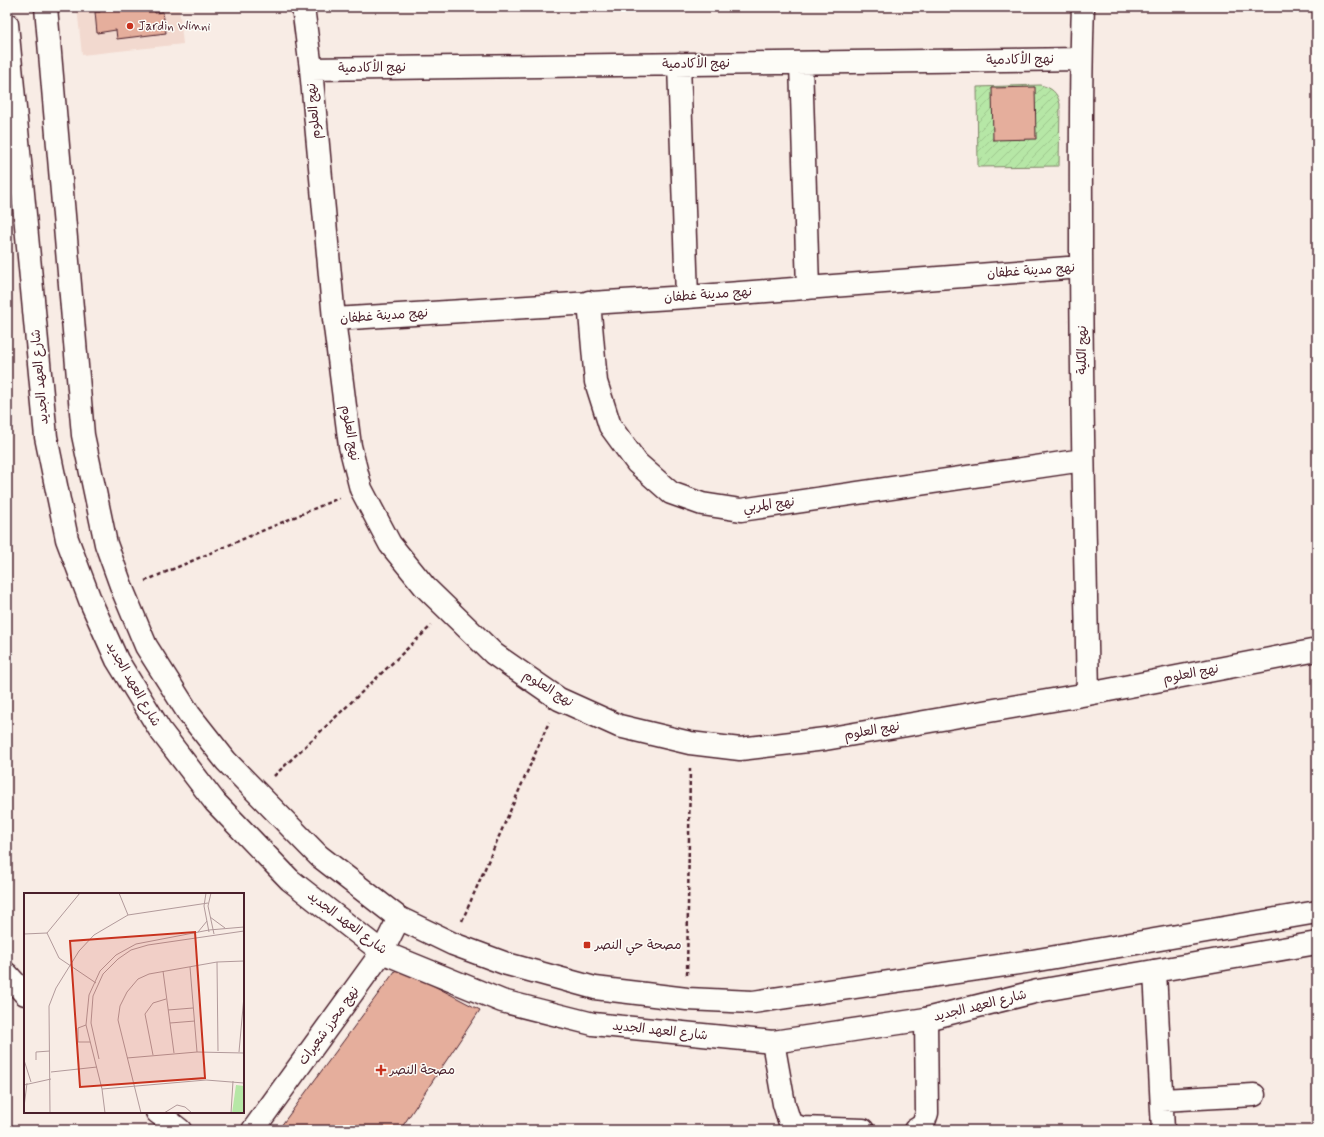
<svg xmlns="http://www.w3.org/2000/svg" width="1324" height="1137" font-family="Mynerve,'Playpen Sans Arabic',sans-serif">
<defs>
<pattern id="garden-furrows" width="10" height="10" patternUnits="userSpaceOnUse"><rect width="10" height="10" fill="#b6e7a6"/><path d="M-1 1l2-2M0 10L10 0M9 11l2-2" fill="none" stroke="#9ec68f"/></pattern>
</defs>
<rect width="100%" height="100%" fill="#f8ece5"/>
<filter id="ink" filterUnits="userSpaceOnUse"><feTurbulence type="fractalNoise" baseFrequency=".025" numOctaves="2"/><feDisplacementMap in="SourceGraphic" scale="8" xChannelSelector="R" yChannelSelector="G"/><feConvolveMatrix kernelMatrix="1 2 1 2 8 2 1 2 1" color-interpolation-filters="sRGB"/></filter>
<g filter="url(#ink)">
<path fill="#f2d9cf" d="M77,7H179L183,44L82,55Z"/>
<path fill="url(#garden-furrows)" stroke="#808368" d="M1040,85C1052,88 1057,92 1060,104L1059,166L978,167L977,87Z"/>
<path fill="#e5ae9c" stroke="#4a1f2b" d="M99,7H154L155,13L163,12L166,33L117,39L116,30L97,33L95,12H100Z
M1035,87L1036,139L993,140L992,88Z
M398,967L480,1010L400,1130H278Z"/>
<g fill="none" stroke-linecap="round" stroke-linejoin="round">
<defs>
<path id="street" d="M303,7L311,69L334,319L350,446L361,489L390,544L425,587L494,654L559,699L619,726L690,743L740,749L825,739L1088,694L1317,650
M1083,7C1080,83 1081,159 1081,235C1081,388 1085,541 1088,694
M801,63L808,288
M679,64L687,297
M311,69L1081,59
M589,302L596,382L610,426L637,463L671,493L702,504L741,510L1083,460
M334,319L687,297L1081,267
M1155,971L1163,1130
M7,974L25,994
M773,1042L784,1104L790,1123L801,1128L863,1130
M1162,1100L1254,1095
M157,1112L180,1130
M253,1130L382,952L399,918
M915,1130L923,1125L927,1113L926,1019"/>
<path id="secondary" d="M46,7L83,435L106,544L123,591L146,646L189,714L226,761L319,856L399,918L453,944L507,964L595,988L687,999L753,1002L1032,961L1317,912
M7,24L46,437L67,539L90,600L117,660L160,730L215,802L290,880L382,952L502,1001L593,1024L773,1042L926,1019L1038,991L1317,943"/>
</defs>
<use href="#street" stroke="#4a1f2b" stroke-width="25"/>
<use href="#secondary" stroke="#4a1f2b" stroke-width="25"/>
<path stroke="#4a1f2b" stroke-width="2.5" stroke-dasharray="4 3" stroke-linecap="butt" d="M145,581L339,498
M274,776L431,626
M462,921L549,722
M687,975L690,768"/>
<use href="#street" stroke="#fdfcf7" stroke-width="22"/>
<use href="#secondary" stroke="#fdfcf7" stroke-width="22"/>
</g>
</g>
<g fill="#c8321e" stroke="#fdfcf7" stroke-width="1.5">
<circle cx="130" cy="26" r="4"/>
<rect x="583" y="941" width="8" height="8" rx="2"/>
<path d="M379 1064h4v4h4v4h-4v4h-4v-4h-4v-4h4z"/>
</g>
<g text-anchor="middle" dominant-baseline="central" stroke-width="3" stroke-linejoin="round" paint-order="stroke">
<g font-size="13" fill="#4a1f2b" stroke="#fdfcf7" text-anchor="start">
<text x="138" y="26">Jardin Winni</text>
<text x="595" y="945">مصحة حي النصر</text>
<text x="390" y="1070">مصحة النصر</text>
</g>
<g font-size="13" fill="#4a1f2b" stroke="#fdfcf7">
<text transform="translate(1020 60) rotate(-1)">نهج الأكادمية</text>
<text transform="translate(696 64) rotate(-1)">نهج الأكادمية</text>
<text transform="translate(372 68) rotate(-1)">نهج الأكادمية</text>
<text transform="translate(314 111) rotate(-95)">نهج العلوم</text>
<text transform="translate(1031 271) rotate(-4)">نهج مدينة غطفان</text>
<text transform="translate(708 295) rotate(-4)">نهج مدينة غطفان</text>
<text transform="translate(384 316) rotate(-4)">نهج مدينة غطفان</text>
<text transform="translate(1082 350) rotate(-90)">نهج الكلية</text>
<text transform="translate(40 377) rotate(-95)">شارع العهد الجديد</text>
<text transform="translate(350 433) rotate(80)">نهج العلوم</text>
<text transform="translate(769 505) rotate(-7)">نهج المربي</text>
<text transform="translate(1191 674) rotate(-11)">نهج العلوم</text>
<text transform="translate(133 684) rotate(60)">شارع العهد الجديد</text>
<text transform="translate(548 689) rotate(32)">نهج العلوم</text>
<text transform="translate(872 731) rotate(-10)">نهج العلوم</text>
<text transform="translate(347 923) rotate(37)">شارع العهد الجديد</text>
<text transform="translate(980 1006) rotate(-14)">شارع العهد الجديد</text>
<text transform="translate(329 1026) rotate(-54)">نهج محرز شعيرات</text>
<text transform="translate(660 1031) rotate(6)">شارع العهد الجديد</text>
</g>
</g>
<g transform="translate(24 893)">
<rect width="220" height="220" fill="#f8ece5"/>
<path d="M212,192L220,193V220H208Z" fill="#b6e7a6"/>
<path fill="none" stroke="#b29a9b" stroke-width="1" d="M56,0L23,40L35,65L72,90M95,0L104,22M182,0L180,13L185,39M187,0L184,13L190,41M186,24L201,35M174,39L183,28M0,41L23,40M193,69L194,158M166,74L173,159M139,78L150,160M144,117L169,115M146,130L171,128M62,132L54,135V149H66M215,159L220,103M129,162L121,121L129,110L142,106M103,165L173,159L220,160M75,166L67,130L69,103L79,81L94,66L107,57L124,52L220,38M0,167L7,189M12,167V159L26,158M27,179L73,174M0,192L27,186M78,196L182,187L220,190M0,214L3,190M26,220L25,113L32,95L55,58L70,42L104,22L184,10M81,220L78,196L62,132L65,102L76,78L92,62L112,51L185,37L220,34M117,220L94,127L96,113L103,99L114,86L125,81L193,69L220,68M140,220L153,212L161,214L168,220M207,220L209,188"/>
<path fill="#c8321e" fill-opacity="0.15" stroke="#c8321e" stroke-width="2" d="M171,39L181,185L56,194L46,48Z"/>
<rect width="220" height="220" fill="none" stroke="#4a1f2b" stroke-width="2"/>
</g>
<rect width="1324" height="1137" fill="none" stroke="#fdfcf7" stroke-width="24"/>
<rect x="12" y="12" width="1300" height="1113" fill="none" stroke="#4a1f2b" stroke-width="1.5" filter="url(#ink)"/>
</svg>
